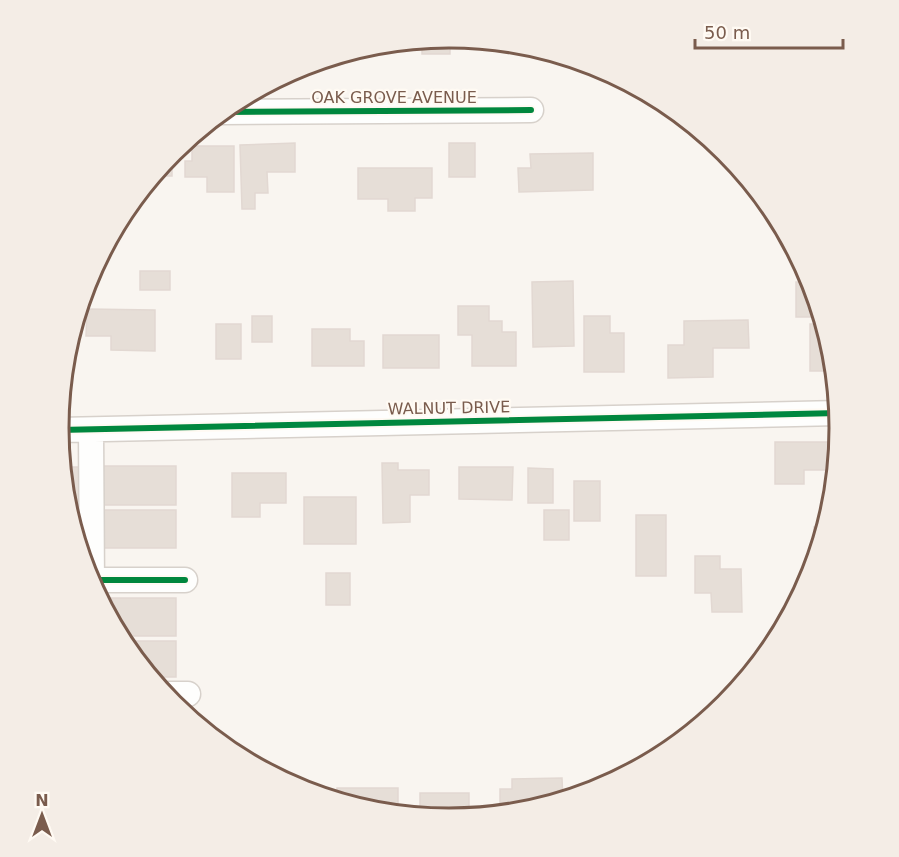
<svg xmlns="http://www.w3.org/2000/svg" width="899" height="857" font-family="'DejaVu Sans',sans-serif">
<rect width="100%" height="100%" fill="#f9f5f0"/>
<path fill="#e6ded7" stroke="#e2d8d2" stroke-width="1.5" d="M450,38V54H422V40Z
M295,143V172H267L268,193H255V209H242L240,145Z
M449,143H475V177H449Z
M192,146H234V192H207V177H185V161H192Z
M172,153V176H153Z
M593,153V190L519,192L518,168H531L530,154Z
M358,168H432V198H415V211H388V199H358Z
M140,271H170V290H140Z
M573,281L574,346L533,347L532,282Z
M796,282H812L822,317H796Z
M458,306H489V321H502V332H516V366H472V335H458Z
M87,309L155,310V351L111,350V336H86Z
M252,316H272V342H252Z
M584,316H610V333H624V372H584Z
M748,320L749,348H713V377L668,378V345H684V321Z
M216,324H241V359H216Z
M810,324H825L833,353L835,371H810Z
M312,329H350V341H364V366H312Z
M383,335H439V368H383Z
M775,442H839L836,470H804V484H775Z
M382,463H398V470H429V495H410V522L383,523Z
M102,466H176V505H102Z
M62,467H83V506H66Z
M459,467H513L512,500L459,499Z
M528,468L553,469V503H528Z
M232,473H286V503H260V517H232Z
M574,481H600V521H574Z
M304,497H356V544H304Z
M67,509H84V548H79Z
M103,510H176V548H103Z
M544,510H569V540H544Z
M636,515H666V576H636Z
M814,527H826L821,544H814Z
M695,556H720V569H741L742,612H712L711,593H695Z
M326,573H350V605H326Z
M103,598H176V636H119L103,605Z
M122,641H176V677H150Z
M691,720H708L691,733Z
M562,778L563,801L552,804H536V809L525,812L500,815V789H512V779Z
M293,786H321V796L300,790Z
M337,788H398V814L373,812L337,801Z
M420,793H469V818L449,819L420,817Z"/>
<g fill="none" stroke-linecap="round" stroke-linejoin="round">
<defs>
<path id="street" d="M222,112L531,110
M59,430L839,413
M91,430L92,585
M89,580H185
M164,694H188"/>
</defs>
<use href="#street" stroke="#d7d1cb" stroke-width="27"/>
<use href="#street" stroke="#fefefd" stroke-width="24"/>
<defs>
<path id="cycleway" d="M222,112L531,110
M59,430L839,413
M89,580H185"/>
</defs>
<use href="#cycleway" stroke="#fffaf3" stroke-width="10"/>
<use href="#cycleway" stroke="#00873e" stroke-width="6"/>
</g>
<g text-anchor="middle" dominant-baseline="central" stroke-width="4.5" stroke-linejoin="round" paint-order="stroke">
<g font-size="16" fill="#7a5c4d" stroke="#fffaf3">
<text x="394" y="97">OAK GROVE AVENUE</text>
<text transform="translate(449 408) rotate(-1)">WALNUT DRIVE</text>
</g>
</g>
<path d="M0 0H899V857H0ZM69 428a380 380 0 1 1 760 0a380 380 0 1 1-760 0Z" fill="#f4ede6" fill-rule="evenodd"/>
<path fill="none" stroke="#7a5c4d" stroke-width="3" d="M69 428a380 380 0 1 1 760 0a380 380 0 1 1-760 0Z"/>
<g transform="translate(42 815)" stroke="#fffaf3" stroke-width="4.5" paint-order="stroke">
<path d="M0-4.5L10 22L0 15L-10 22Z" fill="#7a5c4d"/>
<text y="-9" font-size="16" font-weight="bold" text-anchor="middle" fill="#7a5c4d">N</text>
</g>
<path d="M695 39v9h148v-9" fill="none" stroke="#7a5c4d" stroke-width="3"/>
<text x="704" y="39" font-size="18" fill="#7a5c4d" stroke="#fffaf3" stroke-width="4.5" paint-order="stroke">50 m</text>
</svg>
